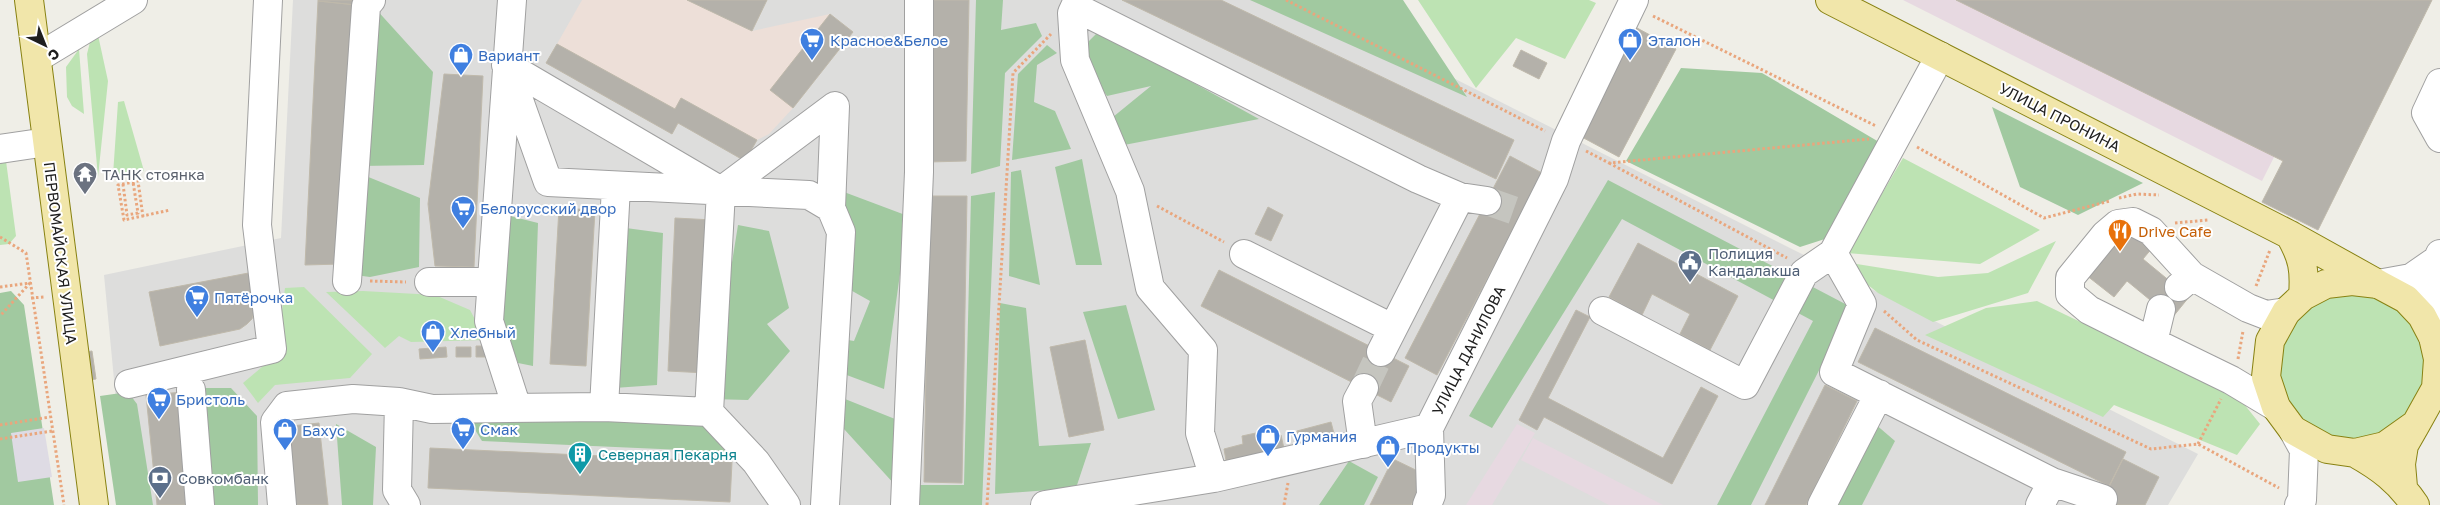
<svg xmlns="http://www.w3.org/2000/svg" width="2440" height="505" font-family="'Golos Text',sans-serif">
<rect width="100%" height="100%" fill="#efeee7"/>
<path fill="#dddddc" d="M293,0H1299L2198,454L2168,505H126L104,275L281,238Z"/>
<path fill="#eddfd8" d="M582,0H687L752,31L830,14L853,32L793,108L769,134L757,140L682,98L675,109L557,44Z"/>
<path fill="#e7d9e1" d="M1903,0H2353L2262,181Z
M1517,424L1535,433L1492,505H1466Z
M1533,438L1663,505H1609L1521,460Z"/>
<path fill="#bde3b3" d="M1418,0H1589L1596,3L1565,59L1516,38L1476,88Z
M98,35L108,81L98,177L87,54L90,42Z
M79,49L84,114L72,106L67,97L66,67Z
M124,101L144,171L113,175L118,102Z
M1903,158L2040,230L1980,264L1847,253Z
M6,161L16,236L9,244L0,245V162Z
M2056,241L2028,293L1933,322L1878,293L1838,261L1938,277L1988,273Z
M304,287L372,354L350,378L275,385L258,403L243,383L276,355L285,288Z
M363,291L435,295L470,310L486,340L411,342L399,336L385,348L326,292Z
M2280 367a73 73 0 1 1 146 0a73 73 0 1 1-146 0Z
M2037,301L2240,399L2260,424L2237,455L2114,405L2103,417L1925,335L1986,308Z"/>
<path fill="#a1c9a0" d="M976,0H1003L1001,30L1036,23L1042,36L1005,73L1000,166L971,174Z
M1250,0H1403L1467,97Z
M374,7L433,72L424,165L361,166Z
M1099,31L1259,119L1124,145L1113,117L1151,86L1107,96L1086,67L1089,41Z
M1047,45L1057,53L1037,65L1034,102L1055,111L1071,149L1012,160L1018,74Z
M1681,68L1762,73L1879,142L1828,238L1800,247L1626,161Z
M1992,107L2143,183L2078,215L2020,187Z
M1082,159L1102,265H1076L1055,167Z
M1021,170L1040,285L1009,276L1011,172Z
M361,174L420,198L419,267L370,277L355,275Z
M1608,180L1851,307L1751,505H1717L1813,321L1622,219L1492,428L1469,416Z
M844,192L908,216L884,389L844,374L842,339L854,341L870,301L838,283Z
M995,192L982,505H918L917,485H964L971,196Z
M510,216L538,223L533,366L518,363L502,320Z
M738,225L769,231L789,308L767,324L790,351L748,400L710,399Z
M626,228L663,233L657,385L614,388Z
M11,291L24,305L54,505H0V293Z
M1000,303L1026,308L1039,446L1091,443L1076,488L995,494Z
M1126,305L1155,410L1118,419L1083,312Z
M201,388H231L257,416L258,505H205Z
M128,392L137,404L153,505H116L100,396Z
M845,399L895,419L896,486L844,429Z
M467,417L709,420L728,452L482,441Z
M1874,423L1895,441L1862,505H1833Z
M336,424L376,447L373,505H342Z
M1349,461L1378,477L1364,505H1319Z"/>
<path fill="#dedbe4" d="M44,428L52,477L18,482L11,433Z"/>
<path fill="#b4b1aa" stroke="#bfb9ab" d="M318,0H356V5L318,1Z
M687,0H767L752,31Z
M929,0H969L966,161L929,162Z
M1122,0H1221L1514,140L1496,179Z
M1956,0H2432L2318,230L2262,202L2283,161Z
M318,1L356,5L341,264L305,265Z
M830,14L853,32L793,108L770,90Z
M1637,28L1676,49L1619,157L1580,136Z
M557,44L675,109L681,98L757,140L745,161L678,123L672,134L546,63Z
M1521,50L1547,63L1539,79L1513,66Z
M444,74L483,76L474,267L435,266L428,204Z
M1510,156L1542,173L1437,375L1405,358Z
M929,196H967L962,483L924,482Z
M1268,207L1283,215L1271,241L1255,234Z
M559,208L595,210L586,366L550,364Z
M675,218L713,220L706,373L668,371Z
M2127,226L2153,247L2143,259L2189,297L2172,318L2127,281L2114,297L2086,275Z
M1638,243L1738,296L1710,350L1680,334L1690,314L1652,294L1642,315L1609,297Z
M1219,270L1409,366L1391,402L1201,306Z
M259,271L255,308L252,319L247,324L240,329L160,346L149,292Z
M1576,310L1590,317L1548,398L1663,458L1701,387L1718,396L1672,484L1544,417L1537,430L1519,420Z
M1875,328L2126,452L2109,486L1858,362Z
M1085,340L1104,430L1069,437L1050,347Z
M476,346H491V357H476Z
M446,347L447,357L420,359L419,349Z
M456,347H471V357H456Z
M92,351L96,379L83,381L79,353Z
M1825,385L1857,401L1806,505H1765Z
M184,392L195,505H157L146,395Z
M1331,422L1337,445L1303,453L1297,431Z
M319,423L328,505H290L282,427Z
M1265,431L1267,438L1281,435L1285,453L1227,466L1224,449L1243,444L1242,436Z
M430,448L732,462L730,502L428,488Z
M1393,459L1426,475L1411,505H1370Z
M2123,459L2159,477L2145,505H2100Z"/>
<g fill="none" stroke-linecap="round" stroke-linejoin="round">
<path stroke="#c5c5bf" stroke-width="28" stroke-dasharray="28 14" stroke-linecap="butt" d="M1487,201L1521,213
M1364,388L1381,352"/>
<defs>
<path id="minor" d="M512,0L489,321L517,408
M1078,0L1072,13L1075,60L1130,191L1150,288L1203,350L1200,433L1214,478
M1075,7L1418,179L1460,197
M1940,56L1833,253L1862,304L1834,372L2052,482L2040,505
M37,58L133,0
M506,65L721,191L709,412
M510,75L548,182L809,195L831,208
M2440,83L2426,113L2440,138
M0,149L47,142
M721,191L835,106L831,208L841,232L825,505
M1244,254L1392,328
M347,281L366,6L371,0
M429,282H491
M2378,284L2411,278L2437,260
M2179,287L2192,276L2248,308L2266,315L2286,312
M2161,309L2153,342L2231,380L2276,407
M1603,311L1745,385L1804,273L1833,253
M2433,337C2428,307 2427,282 2440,254
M2153,342L2089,310L2070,294V278L2105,235L2118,224L2133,222L2151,231L2192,276
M1381,352L1460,197L1487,201
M129,384L272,349L257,225L268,0
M191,390L200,505
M604,407L616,187
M2293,430L2304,450L2302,500L2299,505
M1363,444L1357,401L1364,388
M2052,482L2103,499
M282,505L275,422L287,406L353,399L399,402
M406,505L397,490L399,402L432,409L604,407L709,412L756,462L786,505
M905,505L919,172V0
M1045,505L1214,478L1429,428L1554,179L1566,141L1634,0
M1427,505L1431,495L1429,428
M1822,505L1879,394"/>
<path id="major" d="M29,0L94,505
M1830,0L2290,235L2378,284
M2290,235C2303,258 2305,270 2303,296
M2355,453C2380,467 2399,481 2415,505
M2403,487L2401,464L2404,445L2416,424L2436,388L2438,359L2433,337L2422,316L2406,299L2378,284L2352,281L2326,284L2303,296L2286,312L2270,341L2266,377L2276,407L2293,430L2327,449L2355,453L2385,446L2416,424"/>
</defs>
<use href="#minor" stroke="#a0a0a0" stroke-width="30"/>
<use href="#major" stroke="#888212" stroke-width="30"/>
<path stroke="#e9a67d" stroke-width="3" stroke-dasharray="2.5 2.5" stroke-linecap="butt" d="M1286,0L1545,131
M1653,16L1876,126
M1917,147L2044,218L2110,201
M1586,151L1609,163L1869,139
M1609,163L1787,258
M123,184L127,215L138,213L133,182
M2119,198L2137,194L2159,195
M1157,206L1224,242
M143,217L138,181L118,185L124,220L170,210
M2175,223L2208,220
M0,237L26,253L64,505
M370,281L406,282
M2256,286L2270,250
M0,287L30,283L0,316
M31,298L44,297
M1884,311L1917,340L2151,449L2198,444L2279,488
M2238,359L2243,331
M0,425L50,417
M0,439L52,431
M2198,444L2221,399
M987,505L1013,73L1051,34
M1284,505L1288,483"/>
<use href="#minor" stroke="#fff" stroke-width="28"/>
<use href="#major" stroke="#f1e6aa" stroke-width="28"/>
</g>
<defs>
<symbol id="supermarket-pin" viewBox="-11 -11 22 30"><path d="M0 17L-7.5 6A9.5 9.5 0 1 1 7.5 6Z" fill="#3f7fe0" stroke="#fff"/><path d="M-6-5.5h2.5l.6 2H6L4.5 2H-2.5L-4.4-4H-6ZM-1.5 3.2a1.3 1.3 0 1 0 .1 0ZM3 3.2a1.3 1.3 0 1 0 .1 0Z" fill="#fff"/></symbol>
<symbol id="shop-pin" viewBox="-11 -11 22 30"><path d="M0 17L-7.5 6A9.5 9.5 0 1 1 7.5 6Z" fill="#3f7fe0" stroke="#fff"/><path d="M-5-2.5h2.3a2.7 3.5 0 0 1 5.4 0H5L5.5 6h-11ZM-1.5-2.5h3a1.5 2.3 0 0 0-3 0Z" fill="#fff"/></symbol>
<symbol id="temple-pin" viewBox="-11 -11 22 30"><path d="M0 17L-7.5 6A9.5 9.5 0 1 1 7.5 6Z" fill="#6b7280" stroke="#fff"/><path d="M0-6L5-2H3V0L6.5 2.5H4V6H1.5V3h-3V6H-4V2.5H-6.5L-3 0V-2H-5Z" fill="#fff"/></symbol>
<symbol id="restaurant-pin" viewBox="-11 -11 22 30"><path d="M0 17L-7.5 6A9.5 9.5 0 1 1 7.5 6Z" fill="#e8710a" stroke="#fff"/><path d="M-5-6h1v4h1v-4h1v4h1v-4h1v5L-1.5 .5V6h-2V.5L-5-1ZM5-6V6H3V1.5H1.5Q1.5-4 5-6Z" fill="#fff"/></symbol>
<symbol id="civic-pin" viewBox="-11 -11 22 30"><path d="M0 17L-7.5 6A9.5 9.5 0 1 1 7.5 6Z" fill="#5c6f8a" stroke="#fff"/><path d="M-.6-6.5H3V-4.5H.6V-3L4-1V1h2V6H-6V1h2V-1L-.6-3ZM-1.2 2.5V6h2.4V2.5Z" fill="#fff"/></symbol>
<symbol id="building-pin" viewBox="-11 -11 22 30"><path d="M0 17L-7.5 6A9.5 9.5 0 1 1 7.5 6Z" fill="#0f9aa8" stroke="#fff"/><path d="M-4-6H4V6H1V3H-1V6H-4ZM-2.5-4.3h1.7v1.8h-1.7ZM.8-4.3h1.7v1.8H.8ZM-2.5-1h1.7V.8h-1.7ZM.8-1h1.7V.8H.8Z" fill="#fff"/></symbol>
<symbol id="bank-pin" viewBox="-11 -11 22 30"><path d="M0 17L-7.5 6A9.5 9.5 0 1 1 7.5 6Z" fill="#5c6f8a" stroke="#fff"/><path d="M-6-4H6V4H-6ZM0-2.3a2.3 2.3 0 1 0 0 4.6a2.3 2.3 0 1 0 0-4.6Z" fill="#fff"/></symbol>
</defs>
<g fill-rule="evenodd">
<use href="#supermarket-pin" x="798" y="26" width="28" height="38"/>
<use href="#shop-pin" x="1616" y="26" width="28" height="38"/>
<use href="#shop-pin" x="447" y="41" width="28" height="38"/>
<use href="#temple-pin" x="71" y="160" width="28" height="38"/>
<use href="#supermarket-pin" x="449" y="194" width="28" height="38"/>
<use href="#restaurant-pin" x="2106" y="217" width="28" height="38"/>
<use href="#civic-pin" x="1676" y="248" width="28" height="38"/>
<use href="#supermarket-pin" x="183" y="283" width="28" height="38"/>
<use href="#shop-pin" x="419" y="318" width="28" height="38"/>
<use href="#supermarket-pin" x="145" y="385" width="28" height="38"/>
<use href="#supermarket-pin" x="449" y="415" width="28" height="38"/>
<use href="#shop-pin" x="271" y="416" width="28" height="38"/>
<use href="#shop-pin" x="1254" y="422" width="28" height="38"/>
<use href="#shop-pin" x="1374" y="433" width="28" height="38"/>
<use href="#building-pin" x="566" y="440" width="28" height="38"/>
<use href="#bank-pin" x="146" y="464" width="28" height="38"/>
</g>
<g text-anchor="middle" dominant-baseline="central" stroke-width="4" stroke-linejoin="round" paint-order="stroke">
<g font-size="15" fill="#366cbe" stroke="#fff" text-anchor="start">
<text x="830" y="40">Красное&amp;Белое</text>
<text x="1648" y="40">Эталон</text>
<text x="478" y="55">Вариант</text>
<text x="480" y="208">Белорусский двор</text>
<text x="214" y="297">Пятёрочка</text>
<text x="450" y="332">Хлебный</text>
<text x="176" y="399">Бристоль</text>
<text x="480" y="429">Смак</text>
<text x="302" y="430">Бахус</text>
<text x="1286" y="436">Гурмания</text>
<text x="1406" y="447">Продукты</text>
</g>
<g font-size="15" fill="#1f1f1f" stroke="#fff">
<text transform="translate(2060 117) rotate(27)">УЛИЦА ПРОНИНА</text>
<text transform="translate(61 253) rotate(83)">ПЕРВОМАЙСКАЯ УЛИЦА</text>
<text transform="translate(1468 350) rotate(-63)">УЛИЦА ДАНИЛОВА</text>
</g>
<g font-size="15" fill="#5b616d" stroke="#fff" text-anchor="start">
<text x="102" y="174">ТАНК стоянка</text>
</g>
<g font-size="15" fill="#c56008" stroke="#fff" text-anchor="start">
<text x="2138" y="231">Drive Cafe</text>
</g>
<g font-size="15" fill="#4e5e75" stroke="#fff" text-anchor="start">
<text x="1708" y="253">Полиция<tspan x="1708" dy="17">Кандалакша</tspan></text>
<text x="178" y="478">Совкомбанк</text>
</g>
<g font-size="15" fill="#0d838f" stroke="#fff" text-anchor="start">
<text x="598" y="454">Северная Пекарня</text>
</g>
</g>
<g transform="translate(45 45) rotate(137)" stroke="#ffffff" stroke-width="4" paint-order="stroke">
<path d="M0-4L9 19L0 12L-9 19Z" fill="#1f1f1f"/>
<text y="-8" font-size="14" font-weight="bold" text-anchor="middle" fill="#1f1f1f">С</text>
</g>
</svg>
